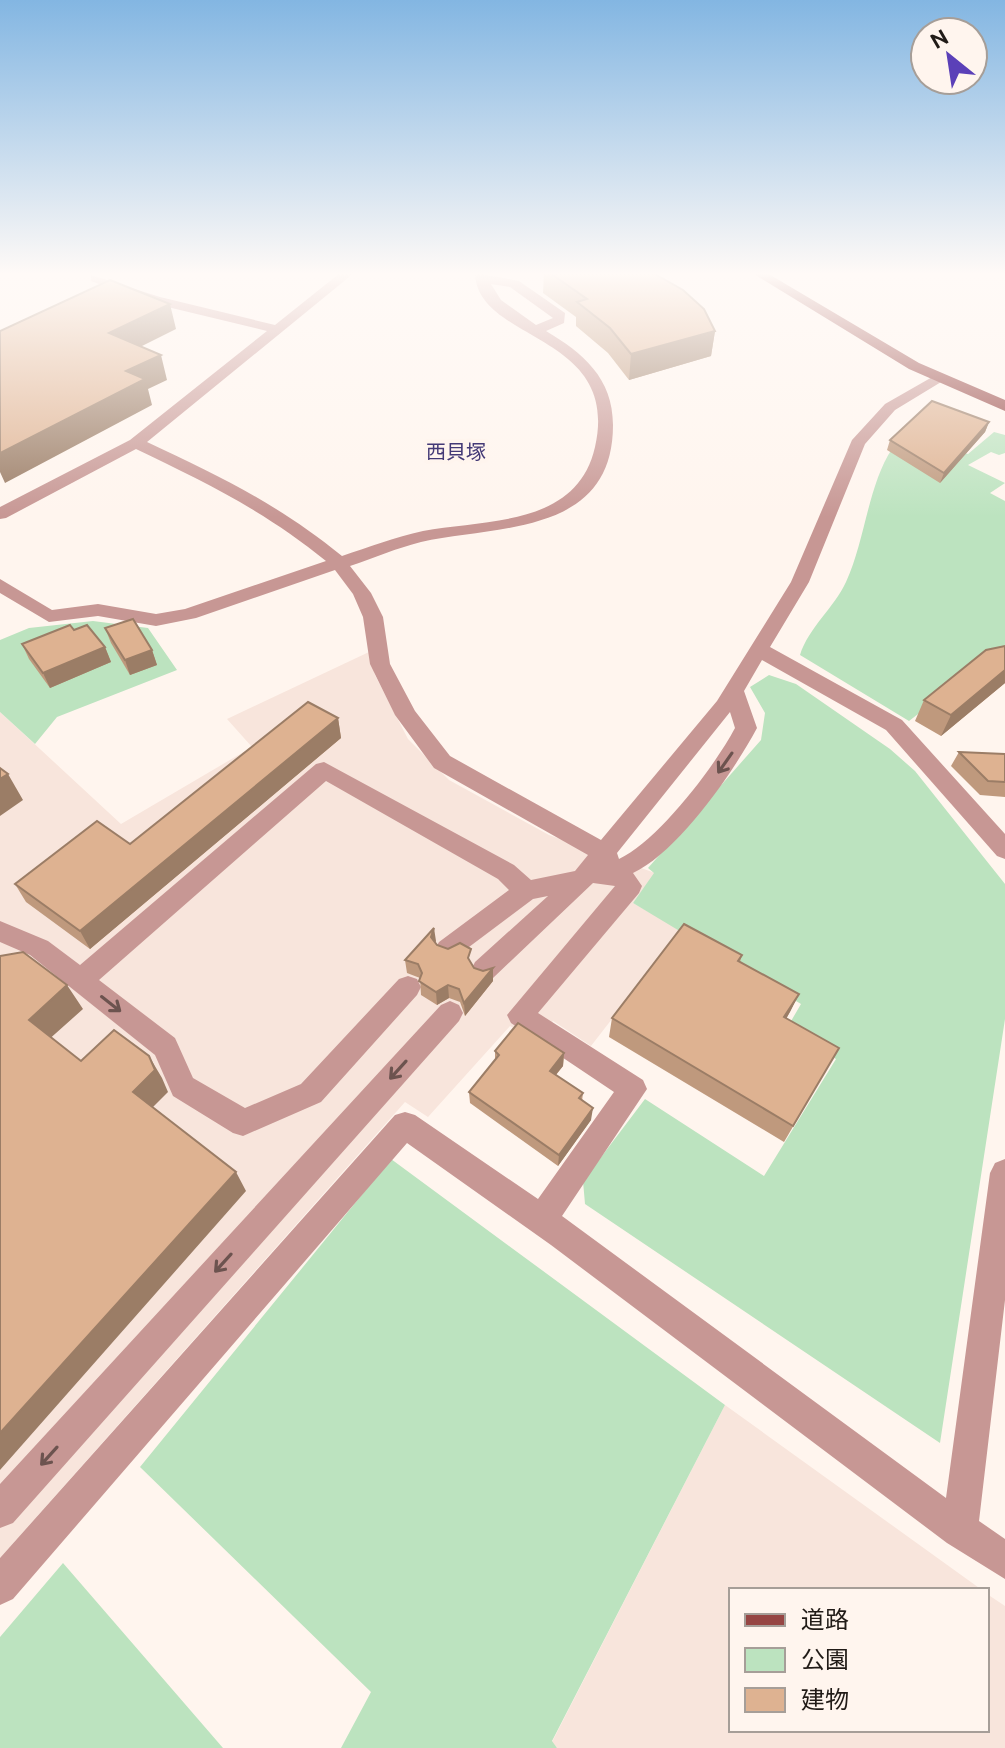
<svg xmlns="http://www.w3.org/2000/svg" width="1005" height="1748" font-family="Ubuntu,'Noto Sans JP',sans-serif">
<rect width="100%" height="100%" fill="#fff5ee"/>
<path fill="#f8e5dc" d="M369,652L375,675L408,739L449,780L549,835L655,873L633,903L681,930L591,1046L553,1021L536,1041L510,1026L428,1117L405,1102L0,1558V712L121,824L252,747L227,719Z
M725,1405L982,1590H731V1730H987V1594L1005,1606V1748H557L552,1742Z"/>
<path fill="#bce3bf" d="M994,432L1005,435V453L999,455L991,452L968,465L1005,483L990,493L1005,501V664L974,671L909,721L800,655C809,627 834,608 846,582C865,541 868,485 892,449L933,443L968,454Z
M93,621L148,628L177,670L57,717L35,744L0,712V640L29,628Z
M769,675L796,684L890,749L915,771L1005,884V1019L940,1443L585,1204L583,1181L645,1099L764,1176L836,1059L787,1028L801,1004L633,903L654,873L648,868L761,740L765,713L750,687Z
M391,1159L725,1405L552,1741L557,1748H341L371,1692L140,1467Z
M63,1563L223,1748H0V1637Z"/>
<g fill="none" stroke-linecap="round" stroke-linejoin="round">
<path fill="#c79794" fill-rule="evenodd" d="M340,273H354L147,442C221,477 278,504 342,556C369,547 395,537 423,531C486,519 577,527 595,447C621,332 477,343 475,273L519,281L565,313L564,323L546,331C583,353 613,378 613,425C613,536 497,525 421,542C397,548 374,558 350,566L371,593L383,617L390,664L415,711L450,756L601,840L717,701L791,582L852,440L885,404L934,376L946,379L895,410L865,444L809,582L770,647L902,720L1005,834V859L997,856L886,730L762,660L744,691L757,728C733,773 678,852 633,873L642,886L639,893L538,1013L643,1080L647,1089L562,1216L946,1498L990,1173L995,1163L1005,1159V1300L979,1521L1005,1539V1579L947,1543L551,1245L407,1143L13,1599L0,1605V1558L395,1115L405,1112L415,1115L538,1199L614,1092L511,1023L507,1015L615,886L593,883L493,978L484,981L475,978L471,970L475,962L548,896L533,899L457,956L448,960L439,956L435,949L439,942L509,890L498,879L326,781L99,980L175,1038L193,1078L245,1108L301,1084L399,979L408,976L417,979L421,987L417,995L321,1102L243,1136L233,1133L173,1096L155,1055L30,955L0,942V921L48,941L80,965L316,764L324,762L514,865L531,880L575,871L588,855L434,768L395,715L370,664L363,617L353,594L335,570L196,618L156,626L98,616L49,622L0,593V579L52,610L98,604L156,614L185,609L326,561C266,512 207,483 136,449L6,518L0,519V507L130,440L267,331L151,303L91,281V275L160,297L275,325ZM491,284L510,287L553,318L536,325L501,300ZM730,712L735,728C715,766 658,841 619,859L617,853Z
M450,1001L459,1005L463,1013L459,1021L13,1523L0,1528V1484L441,1005Z"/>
<path fill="#964543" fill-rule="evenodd" d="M752,273H767L919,363L1005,400V411L909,369Z"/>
</g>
<path fill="#bf997d" d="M544,273H653L715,331L711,356L629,380L608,353L576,326V317L543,293Z
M989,422L985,432L940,483L887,450L890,440Z
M105,628L152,650L157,665L130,675L111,643Z
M74,630L105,647L111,662L50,688L29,659L22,644Z
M1005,646V683L941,736L915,721L924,700Z
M338,718L341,738L90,949L26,902L15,884L130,844Z
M959,752L1005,754V797L980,795L951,766Z
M436,941L435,943L437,945L471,964L474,968L483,971L493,968V981L465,1016L460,1002L449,998L437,1005L421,995L420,978L407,973L405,960Z
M742,955L740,962L799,994L786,1019L839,1048L784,1142L609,1037L612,1018Z
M495,1051L564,1053L563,1066L556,1075L583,1093L582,1101L591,1120L558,1166L470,1103L469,1092L495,1060Z"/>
<path fill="#9b7d66" d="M170,304L176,329L116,359L109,333Z
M715,331L711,356L629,380L631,354Z
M161,355L167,380L148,389L152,405L5,483L0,472V453L126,371Z
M989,422L985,432L940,483L944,473Z
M105,647L111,662L50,688L43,673Z
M152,650L157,665L130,675L125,660Z
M1005,670V683L941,736L951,715Z
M338,718L341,738L90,949L80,931Z
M8,774L23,800L0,816V779Z
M434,928L436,941L432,950L431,937Z
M493,968V981L465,1016L464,1003Z
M67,985L83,1009L46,1042L29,1020Z
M448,985L449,998L437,1005L436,992Z
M799,994L790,1012L776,1036L784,1017Z
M564,1053L563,1066L549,1083L550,1071Z
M149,1056L162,1078L168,1092L147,1113L133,1092Z
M593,1108L591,1120L558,1166L559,1155Z
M236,1172L246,1191L0,1470V1433Z"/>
<path fill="#deb291" stroke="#9b7d66" stroke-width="2" d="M550,273H653L683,290L704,309L715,331L631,354L610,328L577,302L587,299Z
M110,280L170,304L109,333L161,355L126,371L145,379L0,453V331Z
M932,401L989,422L944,473L890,440Z
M133,619L152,650L125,660L105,628Z
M70,625L74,630L87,625L105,647L43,673L22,644Z
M1005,646V670L951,715L924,700L986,650Z
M308,702L338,718L80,931L15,884L97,821L130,844Z
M959,752L1005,754V782L988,781Z
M0,768L8,774L0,779Z
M684,924L742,955L738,961L799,994L784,1017L839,1048L793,1126L612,1018Z
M434,928L431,937L437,945L448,949L460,943L471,949L468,958L474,968L483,971L493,968L464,1003L459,989L448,985L436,992L419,981L422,973L418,964L405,960Z
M23,952L67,985L29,1020L81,1061L114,1030L149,1056L155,1070L133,1092L236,1172L0,1433V956Z
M518,1023L564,1053L550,1071L583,1093L579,1098L593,1108L559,1155L469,1092L499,1055L495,1051Z"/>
<defs><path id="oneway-shaft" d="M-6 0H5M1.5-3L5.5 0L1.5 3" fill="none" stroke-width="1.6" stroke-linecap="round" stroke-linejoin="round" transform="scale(2)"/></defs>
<g stroke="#6c534f">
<use href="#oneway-shaft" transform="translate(725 763) rotate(125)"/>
<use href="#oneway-shaft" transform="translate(111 1004) rotate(38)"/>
<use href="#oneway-shaft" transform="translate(398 1070) rotate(132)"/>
<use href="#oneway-shaft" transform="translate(223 1263) rotate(132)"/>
<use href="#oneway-shaft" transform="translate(49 1456) rotate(132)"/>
</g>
<linearGradient id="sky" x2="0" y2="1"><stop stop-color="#83b6e2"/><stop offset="0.53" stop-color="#fffaf7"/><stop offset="1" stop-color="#fffaf7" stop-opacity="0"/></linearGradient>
<rect width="1005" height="517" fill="url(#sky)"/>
<g text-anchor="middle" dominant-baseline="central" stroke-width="8" stroke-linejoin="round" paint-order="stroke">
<g font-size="20" fill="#433976" stroke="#fff5ee">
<text x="456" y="451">西貝塚</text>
</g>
</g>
<rect x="729" y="1588" width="260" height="144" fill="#fff5ee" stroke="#a69e98" stroke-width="2"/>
<rect x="745" y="1614" width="40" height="12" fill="#964543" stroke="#a69e98" stroke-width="2"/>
<text x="801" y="1628" font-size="24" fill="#211b17">道路</text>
<rect x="745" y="1648" width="40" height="24" fill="#bce3bf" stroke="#a69e98" stroke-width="2"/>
<text x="801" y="1668" font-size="24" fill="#211b17">公園</text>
<rect x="745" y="1688" width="40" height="24" fill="#deb291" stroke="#a69e98" stroke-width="2"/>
<text x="801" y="1708" font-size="24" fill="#211b17">建物</text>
<g transform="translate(949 56) rotate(330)"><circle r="38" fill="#fff5ee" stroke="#a69e98" stroke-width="2"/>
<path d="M0-6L14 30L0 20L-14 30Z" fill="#5b40b8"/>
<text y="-12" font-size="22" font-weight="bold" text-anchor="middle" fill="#211b17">N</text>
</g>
</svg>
